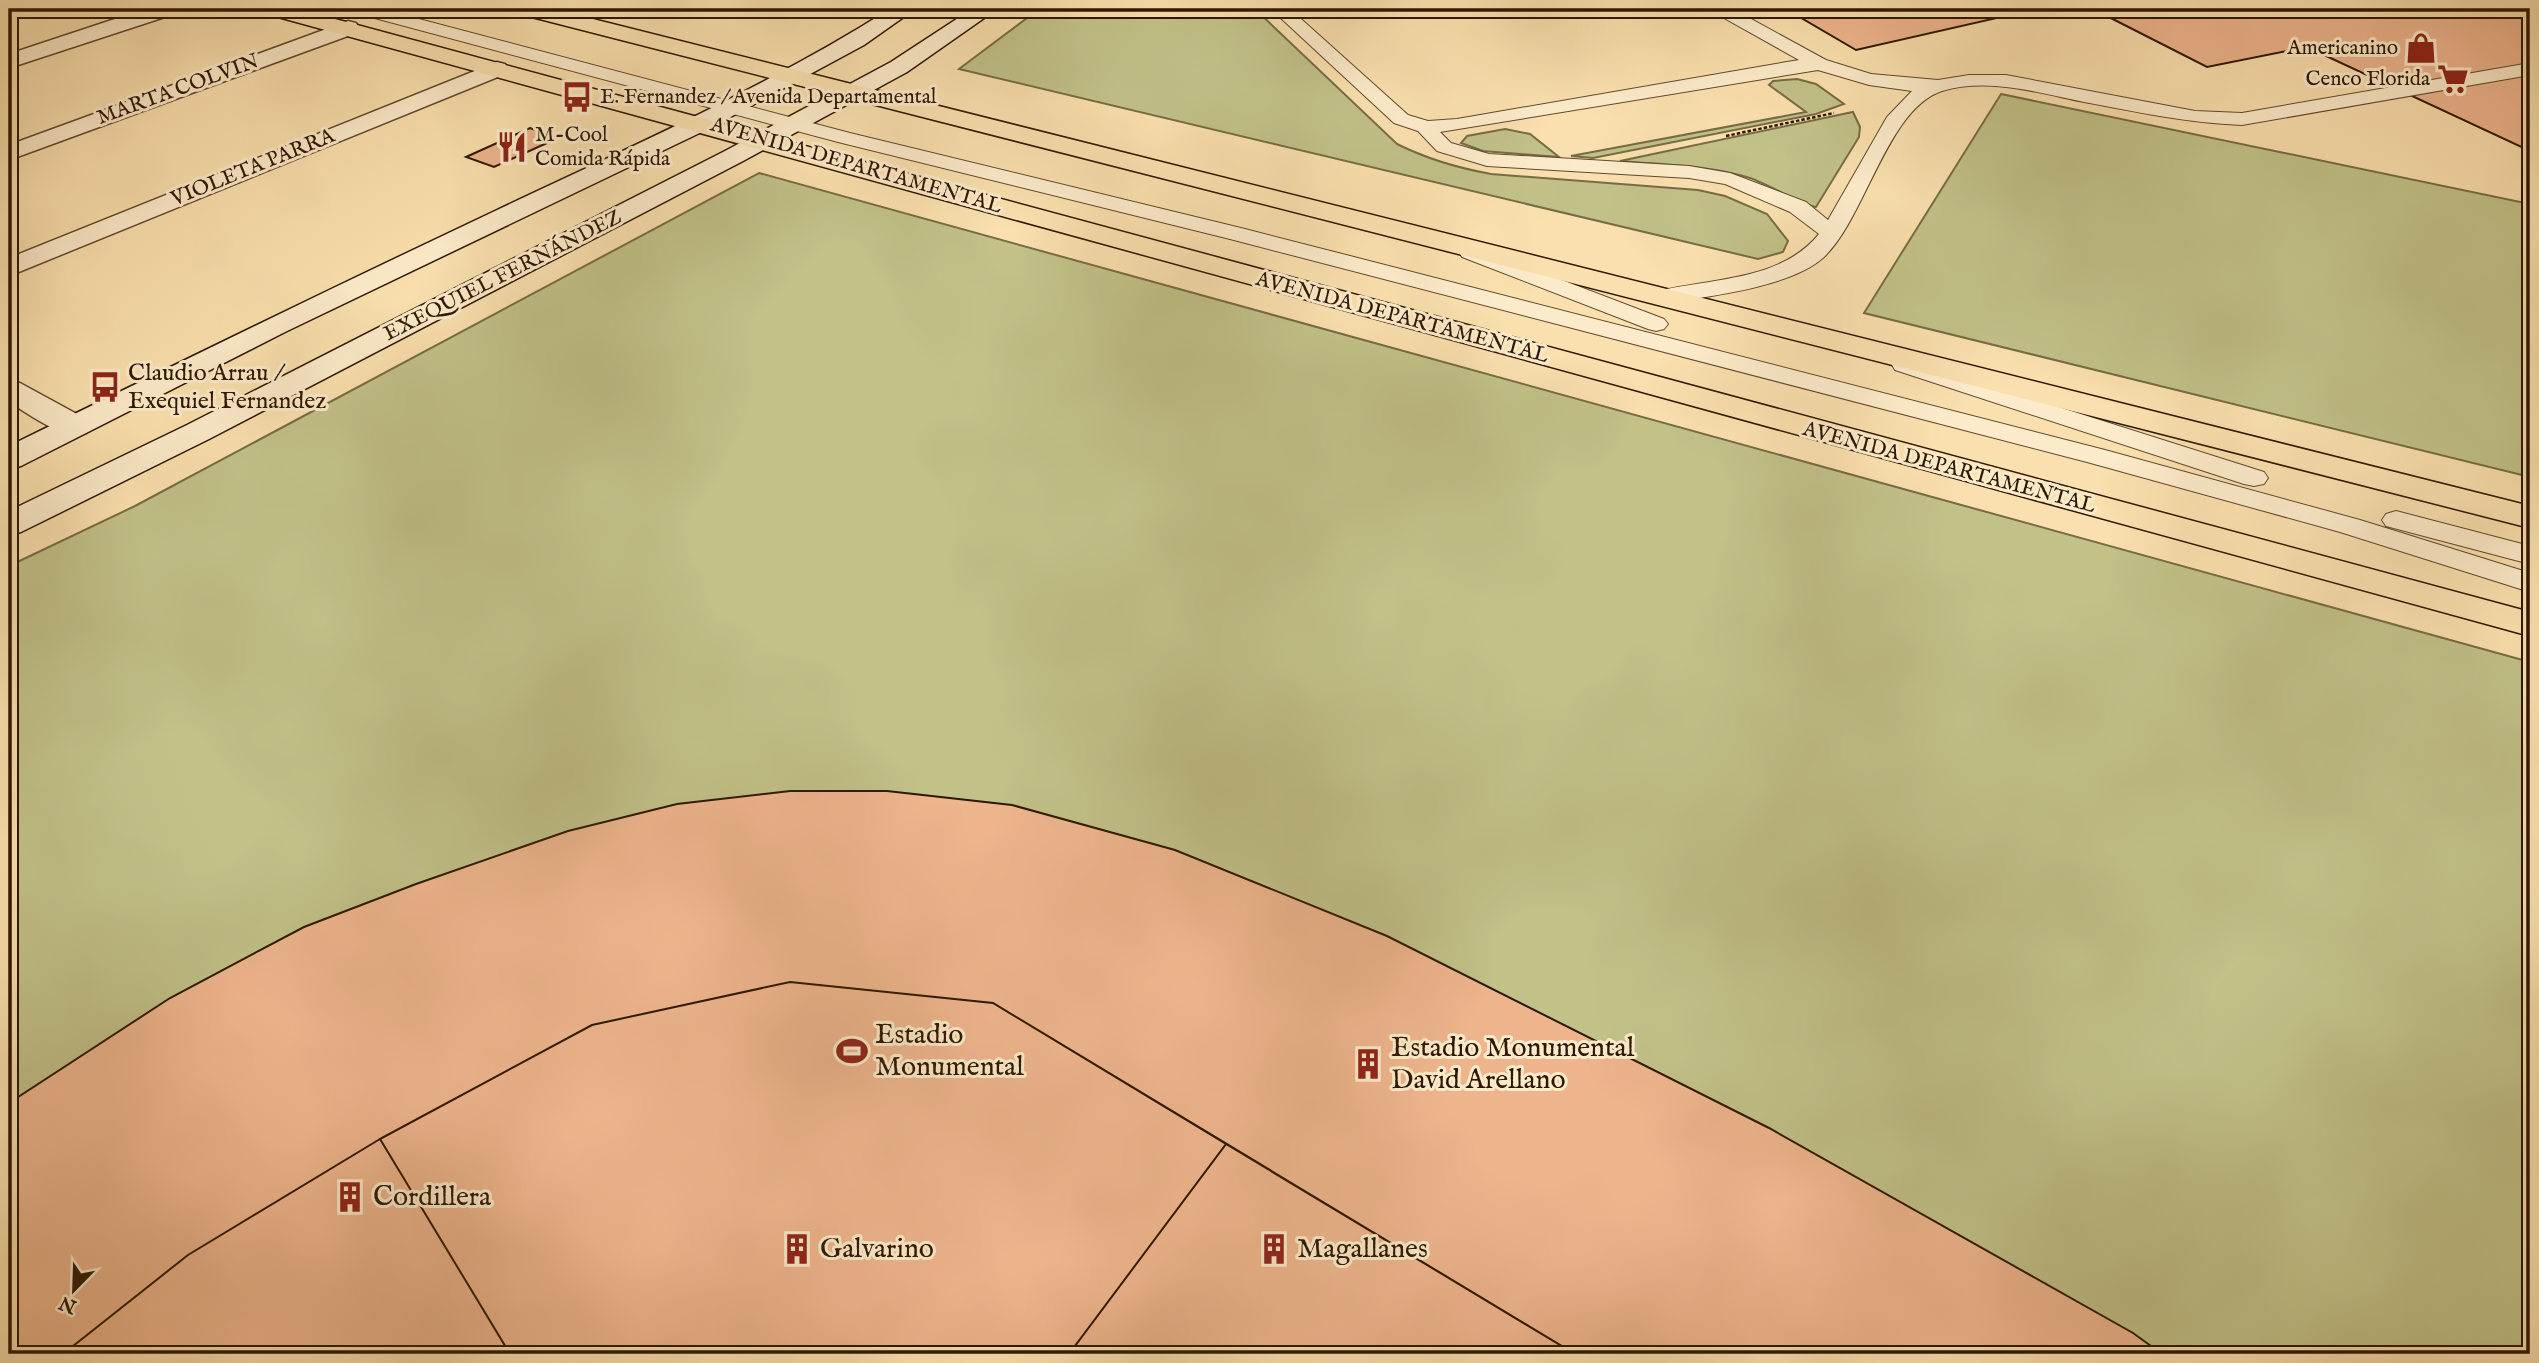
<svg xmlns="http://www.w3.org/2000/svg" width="2539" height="1363" font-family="'IM FELL English',serif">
<rect width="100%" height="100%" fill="#fae0ae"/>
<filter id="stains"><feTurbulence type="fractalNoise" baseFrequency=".00286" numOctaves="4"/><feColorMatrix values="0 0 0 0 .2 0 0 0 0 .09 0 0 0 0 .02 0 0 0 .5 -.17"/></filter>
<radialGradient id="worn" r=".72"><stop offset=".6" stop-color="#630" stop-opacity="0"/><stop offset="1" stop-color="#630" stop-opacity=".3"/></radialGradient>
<path fill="#c1c188" stroke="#776c44" stroke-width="2" d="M1039,9H1255L1397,144C1427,159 1458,168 1491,174L1698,190L1725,196L1767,214L1788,241L1783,252L1758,259L959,69Z
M1797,79L1816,84L1844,104L1816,114L1593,158L1571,156L1806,112L1769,85L1773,81Z
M2001,94L2530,204V477L1864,313Z
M1853,112L1860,127L1859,137L1816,207C1802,205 1768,184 1750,178C1707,165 1664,165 1620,161Z
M1505,129L1530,134L1559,157L1483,151L1461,143L1467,136Z
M759,173L2530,662V1354H9V566L135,506Z"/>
<path fill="#eeb58d" stroke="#2d1701" stroke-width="2" d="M1786,9H2036L1856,50Z
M2093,9H2530V151L2307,47L2207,67Z
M530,128L558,138L494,167L466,157Z
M790,791H887L1012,805L1175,850L1387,936L1769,1128L2133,1333L2162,1354H1575L993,1003L790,982L592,1025L380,1139L188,1255L63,1354H9V1103L170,998L304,927L416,884L568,831L677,804Z
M790,982L993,1003L1575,1354H63L188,1255L380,1139L592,1025Z
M790,982L993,1003L1226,1144L1069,1354H510L380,1139L592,1025Z
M380,1139L510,1354H63L188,1255Z
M1226,1144L1575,1354H1069Z"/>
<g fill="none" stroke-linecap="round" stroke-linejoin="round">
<defs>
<path id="lane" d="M353,9H381L850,133L1245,229L2105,450L2360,520L2530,573V592L2340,532L2087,462L1230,239L838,142L356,13Z
M1271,9H1290L1408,115L1428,121L1457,119L1799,60L1715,13L1712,9H1733L1826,60L1871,74L1938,80L1969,75H2006L2195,111L2242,113L2530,63V75L2242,125C2188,123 2137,112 2084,102C2039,93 1988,77 1942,91C1887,109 1866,217 1824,257C1790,288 1707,296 1662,304L1654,302L1650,297L1654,292C1709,278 1780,282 1819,234L1790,212L1725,184L1689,178L1487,166L1437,151L1418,131L1394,123ZM1818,70L1869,85L1912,91L1887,117L1828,220L1806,202L1730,173L1689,166L1489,154L1451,143L1440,132Z
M1470,245L1664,319L1668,324L1664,329L1656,331L1648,329L1462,257L1459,252L1462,247Z
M1904,358L2264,472L2268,478L2264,484L2254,486L2244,484L1895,370L1892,365L1895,360Z
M2396,511L2530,546V564L2386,526L2382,520L2386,514Z"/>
<path id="street" d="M145,9H177L174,14L9,68V54Z
M348,21L356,23L359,28L356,33L9,160V145Z
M497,62L505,64L508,69L505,74L9,276V258Z
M9,381L20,383L86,419L91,426L86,433C60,439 31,415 9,402Z"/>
<path id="secondary" d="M890,9H915L864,45L710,128L285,332L21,466L9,469V446C170,367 332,288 495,211C628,148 765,88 890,9Z
M972,9H997L907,72L743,161L209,439L21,532L9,535V511L187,425L725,151L891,62Z"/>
<path id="primary" d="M264,9H298L2530,612V636L267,14Z
M517,9H553L2530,506V528L520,14Z"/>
</defs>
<use href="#lane" stroke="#60492c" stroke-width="2"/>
<use href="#street" stroke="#60492c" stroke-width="3"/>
<use href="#secondary" stroke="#2d1701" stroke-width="3"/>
<use href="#primary" stroke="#2d1701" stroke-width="3"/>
<path stroke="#2d1701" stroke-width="2.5" stroke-dasharray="3.5 2" stroke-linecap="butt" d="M1726,136L1834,113"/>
<use href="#lane" fill="#fcebca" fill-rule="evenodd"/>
<use href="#street" fill="#fcebca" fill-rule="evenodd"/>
<use href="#secondary" fill="#fcebca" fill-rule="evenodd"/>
<use href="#primary" fill="#fae0ae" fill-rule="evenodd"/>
</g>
<defs>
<symbol id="shop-bare" viewBox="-9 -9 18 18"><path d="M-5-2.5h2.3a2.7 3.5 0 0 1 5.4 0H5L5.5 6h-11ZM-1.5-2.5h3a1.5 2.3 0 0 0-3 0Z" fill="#8f2418" stroke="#fcebca" stroke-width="2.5" paint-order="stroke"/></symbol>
<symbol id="supermarket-bare" viewBox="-9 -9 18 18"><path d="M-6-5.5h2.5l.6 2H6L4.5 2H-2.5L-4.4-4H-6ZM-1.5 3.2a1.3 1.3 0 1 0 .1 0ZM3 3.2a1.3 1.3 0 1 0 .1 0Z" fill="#8f2418" stroke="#fcebca" stroke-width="2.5" paint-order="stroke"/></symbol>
<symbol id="bus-bare" viewBox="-9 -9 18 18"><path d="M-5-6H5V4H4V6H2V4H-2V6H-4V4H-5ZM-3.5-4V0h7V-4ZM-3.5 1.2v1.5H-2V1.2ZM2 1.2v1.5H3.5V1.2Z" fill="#8f2418" stroke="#fcebca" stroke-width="2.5" paint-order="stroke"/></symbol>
<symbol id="restaurant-bare" viewBox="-9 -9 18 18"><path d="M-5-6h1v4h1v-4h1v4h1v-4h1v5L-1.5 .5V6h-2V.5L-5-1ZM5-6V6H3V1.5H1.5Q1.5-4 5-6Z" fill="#8f2418" stroke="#fcebca" stroke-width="2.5" paint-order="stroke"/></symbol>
<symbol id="stadium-bare" viewBox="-9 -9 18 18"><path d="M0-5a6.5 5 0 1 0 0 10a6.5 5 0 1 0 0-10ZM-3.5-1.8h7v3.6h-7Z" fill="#8f2418" stroke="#fcebca" stroke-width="2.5" paint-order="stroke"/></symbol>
<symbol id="building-bare" viewBox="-9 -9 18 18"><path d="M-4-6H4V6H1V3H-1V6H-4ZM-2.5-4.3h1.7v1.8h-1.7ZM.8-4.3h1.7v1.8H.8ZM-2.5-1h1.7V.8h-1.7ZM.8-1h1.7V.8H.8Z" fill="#8f2418" stroke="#fcebca" stroke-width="2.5" paint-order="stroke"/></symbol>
</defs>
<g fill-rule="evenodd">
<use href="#shop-bare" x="2399" y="26" width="44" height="44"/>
<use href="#supermarket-bare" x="2431" y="57" width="44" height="44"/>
<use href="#bus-bare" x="555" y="75" width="44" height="44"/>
<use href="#restaurant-bare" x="490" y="125" width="44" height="44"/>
<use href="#bus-bare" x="83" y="365" width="44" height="44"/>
<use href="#stadium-bare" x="830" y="1029" width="44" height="44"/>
<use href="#building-bare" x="1346" y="1042" width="44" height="44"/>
<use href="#building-bare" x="328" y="1175" width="44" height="44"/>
<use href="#building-bare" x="775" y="1227" width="44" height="44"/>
<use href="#building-bare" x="1252" y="1227" width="44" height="44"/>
</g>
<g text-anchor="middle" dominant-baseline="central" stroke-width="6" stroke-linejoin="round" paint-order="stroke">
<g font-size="21" fill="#2d1701" stroke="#fcebca" text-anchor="end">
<text x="2398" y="48">Americanino</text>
<text x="2430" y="79">Cenco Florida</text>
<text x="600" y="97" text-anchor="start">E. Fernandez / Avenida Departamental</text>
<text x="535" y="135" text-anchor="start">M-Cool<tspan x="535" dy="24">Comida Rápida</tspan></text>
</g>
<g font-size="21" fill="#2d1701" stroke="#fcebca">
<text transform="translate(178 90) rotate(-20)">MARTA COLVIN</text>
<text transform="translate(856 166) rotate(16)">AVENIDA DEPARTAMENTAL</text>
<text transform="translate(253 168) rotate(-22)">VIOLETA PARRA</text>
<text transform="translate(503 276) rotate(-27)">EXEQUIEL FERNÁNDEZ</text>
<text transform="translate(1402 318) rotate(15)">AVENIDA DEPARTAMENTAL</text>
<text transform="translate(1949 468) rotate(15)">AVENIDA DEPARTAMENTAL</text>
</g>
<g font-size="24" fill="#2d1701" stroke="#fcebca" text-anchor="start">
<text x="128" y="373">Claudio Arrau /<tspan x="128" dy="28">Exequiel Fernandez</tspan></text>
</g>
<g font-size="28" fill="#2d1701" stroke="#fcebca" text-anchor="start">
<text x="875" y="1035">Estadio<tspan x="875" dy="32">Monumental</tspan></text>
<text x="1391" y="1048">Estadio Monumental<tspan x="1391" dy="32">David Arellano</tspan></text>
<text x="373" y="1197">Cordillera</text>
<text x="820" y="1249">Galvarino</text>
<text x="1297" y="1249">Magallanes</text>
</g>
</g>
<rect width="2539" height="1363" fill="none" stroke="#fae0ae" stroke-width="35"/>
<rect x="10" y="10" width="2518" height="1342" fill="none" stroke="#2d1701" stroke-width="3.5"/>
<rect x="18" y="18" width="2504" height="1328" fill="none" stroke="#2d1701" stroke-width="2"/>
<g transform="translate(74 1290) rotate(203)" stroke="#fcebca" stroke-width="5" paint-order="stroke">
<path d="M0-5L12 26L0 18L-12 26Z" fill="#2d1701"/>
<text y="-10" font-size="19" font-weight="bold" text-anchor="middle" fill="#2d1701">N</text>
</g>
<rect width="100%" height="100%" filter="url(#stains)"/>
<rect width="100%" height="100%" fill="url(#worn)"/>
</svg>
